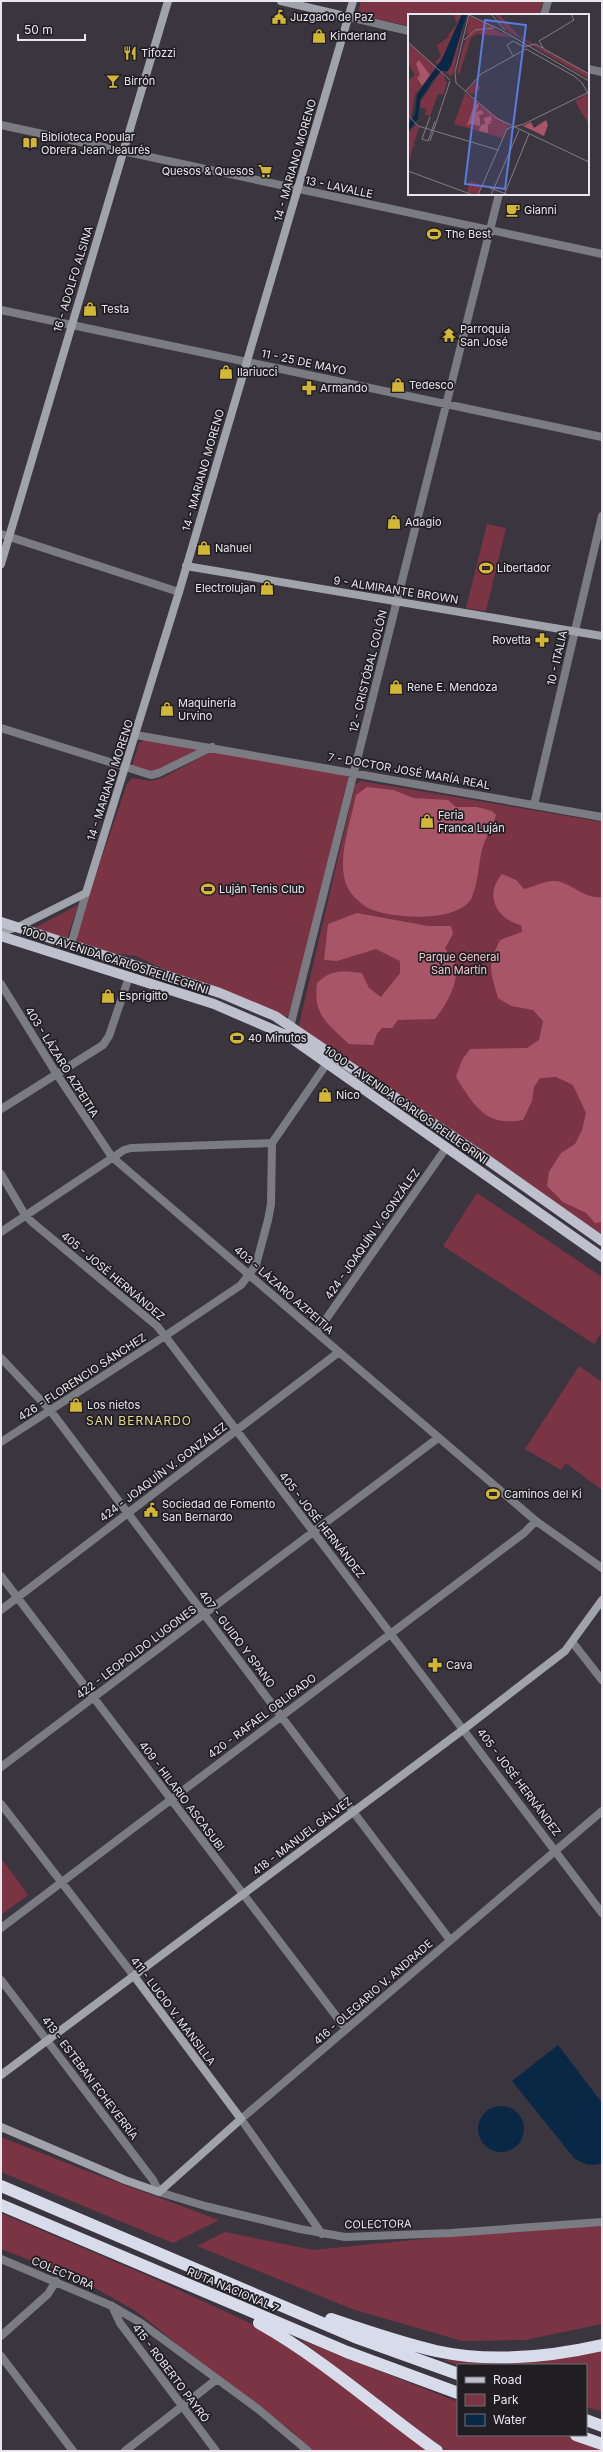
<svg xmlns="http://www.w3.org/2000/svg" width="603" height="2452" font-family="Inter,sans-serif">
<rect width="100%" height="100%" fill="#3b3540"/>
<path fill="#7b3444" d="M361,1H543L539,15H409V26L361,16L358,12Z
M487,524L506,528L486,611L466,608Z
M145,740L196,749V751L155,772L132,766L139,743Z
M215,752L344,774L348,777L290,1016L288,1017L205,983L163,969L136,956L105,952L79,943L77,938L78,927L127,784L132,778L151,781L162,778L207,754Z
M361,781L602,822V1235L303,1031L299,1025L355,785Z
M78,905L67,939L34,928Z
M477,1193L602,1277V1332L594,1344L443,1246Z
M579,1366L602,1382V1490L566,1463L561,1470L525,1449Z
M1,1858L28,1895L1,1915Z
M1,2137L79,2168L219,2220L173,2243L1,2172Z
M1,2213L153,2278L254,2325L338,2381L430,2451H310L293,2432L183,2349L136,2311L77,2278L1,2249Z
M602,2226V2324L525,2340L462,2341L352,2309L197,2246L225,2232L313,2250L473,2234Z
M299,2339L458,2402V2435H564L602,2447V2451H446Z
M602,2351V2411L586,2407V2365H458L443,2360L514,2362Z"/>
<path fill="#a85567" d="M367,787L393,790L414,798L448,800L456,807H477L492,811L496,815C493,827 487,835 483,846C478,862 479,883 471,899C457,923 390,919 368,908C358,902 348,892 345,881C338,854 351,821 356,795Z
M502,874L516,880L524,889C533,887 546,880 555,881C573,883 583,899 602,897V1222L595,1223L586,1213L563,1202L547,1186L549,1172L561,1153L575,1144L582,1130L586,1113L573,1085L556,1077L540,1078L534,1087L532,1101L523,1120C486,1127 474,1106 456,1077L462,1060L470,1049L527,1048L539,1040L543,1021L533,1010L511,1006L498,998C490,970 487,967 500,940L522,932L521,925C496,919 484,895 502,874Z
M357,913L428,926H451L453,934L445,948C448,953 455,961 456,967C458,984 446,1006 435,1019L398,1020L392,1028H382L377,1034L373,1045L349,1044C327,1023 313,1015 317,983C332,969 343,971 362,973L369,988L381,997L400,973V961L376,949L337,961L324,960L328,924Z"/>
<path fill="#082846" d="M558,2045L602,2103V2163C591,2167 583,2164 574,2158L512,2081Z
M478 2129a23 23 0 1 1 46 0a23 23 0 1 1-46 0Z"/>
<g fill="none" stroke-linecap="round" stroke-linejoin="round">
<path stroke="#7b7c83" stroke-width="8" d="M544,15L548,1
M349,17L409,31
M588,69L602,72
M1,125L602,254
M1,310L602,437
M1,534L179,592
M1,728L151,775L159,773L212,747
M136,735L602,817
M534,805L602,516
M71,945L86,893
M1,984L56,1073L112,1157L536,1521L602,1568
M289,1031L499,194
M1,1109L103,1045L109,1036L129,977
M1,1174L25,1215L32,1222L157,1326L165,1336L602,1913
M1,1232L124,1150L131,1148L272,1143
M317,1332L446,1148
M1,1358L50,1410L450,1940
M1,1442L165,1336L241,1285L256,1265L268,1220L271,1204L272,1143L330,1059
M1,1576L346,2029
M1,1610L339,1352
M573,1643L602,1680
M1,1767L438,1438
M1,1804L134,1976
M1,1928L524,1533L536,1521
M1,1980L153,2180L159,2192L205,2206L300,2229L345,2237L451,2233L602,2222
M322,2234L241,2119L602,1811
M1,2259L112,2306L141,2323L258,2409L308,2451
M112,2306L120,2323L216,2451
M1,2336L48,2294L56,2281
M1,2356L73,2451
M125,2451L217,2379"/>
<path stroke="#a1a3ac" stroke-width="8" d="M281,1L349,17
M1,564L168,1
M186,566L602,636
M1,932L18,927L86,893L179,592L353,1
M1,2075L464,1729L565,1651L602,1600
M1,2127L125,2180L159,2192L241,2119L134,1976"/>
<path stroke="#bec0cd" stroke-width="10" d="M1,922L220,993L275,1016L486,1159L602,1241
M1,936L214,1004L288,1036L602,1257"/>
<path stroke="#d8dbea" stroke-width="12" d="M1,2186L355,2337L458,2374
M1,2205L347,2352L458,2393
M331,2319C366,2331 401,2343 436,2351C490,2363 549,2357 602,2345
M259,2323C323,2359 377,2408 437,2451
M586,2420L602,2426
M576,2435L602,2444"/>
</g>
<defs>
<symbol id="civic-bare" viewBox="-9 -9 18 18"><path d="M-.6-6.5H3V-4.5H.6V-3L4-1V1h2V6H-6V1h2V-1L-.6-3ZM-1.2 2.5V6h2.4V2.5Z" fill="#d2b635" stroke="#201e23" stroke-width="2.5" paint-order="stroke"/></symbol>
<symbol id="shop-bare" viewBox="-9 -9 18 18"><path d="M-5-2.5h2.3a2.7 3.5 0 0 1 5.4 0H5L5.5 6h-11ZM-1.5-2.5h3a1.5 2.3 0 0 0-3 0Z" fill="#d2b635" stroke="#201e23" stroke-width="2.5" paint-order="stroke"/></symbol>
<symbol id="restaurant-bare" viewBox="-9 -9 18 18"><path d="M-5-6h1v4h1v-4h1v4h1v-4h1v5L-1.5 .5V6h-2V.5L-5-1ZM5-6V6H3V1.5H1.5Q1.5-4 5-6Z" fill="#d2b635" stroke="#201e23" stroke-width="2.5" paint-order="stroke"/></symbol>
<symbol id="bar-bare" viewBox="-9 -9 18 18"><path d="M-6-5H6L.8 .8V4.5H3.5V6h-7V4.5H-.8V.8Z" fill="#d2b635" stroke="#201e23" stroke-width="2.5" paint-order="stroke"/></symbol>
<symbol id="library-bare" viewBox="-9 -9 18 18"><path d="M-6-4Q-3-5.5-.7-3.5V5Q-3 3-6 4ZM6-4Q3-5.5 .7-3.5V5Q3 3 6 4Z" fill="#d2b635" stroke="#201e23" stroke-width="2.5" paint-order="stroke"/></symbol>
<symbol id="supermarket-bare" viewBox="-9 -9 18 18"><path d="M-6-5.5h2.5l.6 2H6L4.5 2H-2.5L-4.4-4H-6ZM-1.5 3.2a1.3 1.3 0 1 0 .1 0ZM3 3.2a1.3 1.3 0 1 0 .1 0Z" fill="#d2b635" stroke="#201e23" stroke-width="2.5" paint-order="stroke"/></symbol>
<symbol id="cafe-bare" viewBox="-9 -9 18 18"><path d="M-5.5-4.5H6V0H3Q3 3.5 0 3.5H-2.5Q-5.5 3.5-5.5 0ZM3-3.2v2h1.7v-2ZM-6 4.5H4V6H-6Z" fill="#d2b635" stroke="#201e23" stroke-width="2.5" paint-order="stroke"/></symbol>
<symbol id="stadium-bare" viewBox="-9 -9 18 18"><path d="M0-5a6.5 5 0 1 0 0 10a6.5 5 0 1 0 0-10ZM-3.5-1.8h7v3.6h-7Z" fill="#d2b635" stroke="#201e23" stroke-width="2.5" paint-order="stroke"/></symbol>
<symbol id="temple-bare" viewBox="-9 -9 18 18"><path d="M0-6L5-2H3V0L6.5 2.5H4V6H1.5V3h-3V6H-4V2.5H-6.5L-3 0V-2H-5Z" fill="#d2b635" stroke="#201e23" stroke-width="2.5" paint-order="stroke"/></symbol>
<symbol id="pharmacy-bare" viewBox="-9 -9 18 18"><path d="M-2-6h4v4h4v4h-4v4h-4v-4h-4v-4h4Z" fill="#d2b635" stroke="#201e23" stroke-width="2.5" paint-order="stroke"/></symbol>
</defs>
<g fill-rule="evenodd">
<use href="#civic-bare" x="269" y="7" width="20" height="20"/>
<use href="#shop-bare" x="309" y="26" width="20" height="20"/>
<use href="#restaurant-bare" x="120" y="43" width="20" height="20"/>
<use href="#bar-bare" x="103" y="71" width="20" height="20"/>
<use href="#library-bare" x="20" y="133" width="20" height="20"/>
<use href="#supermarket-bare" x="255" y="161" width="20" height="20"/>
<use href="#cafe-bare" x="503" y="200" width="20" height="20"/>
<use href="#stadium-bare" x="424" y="224" width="20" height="20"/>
<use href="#shop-bare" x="80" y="299" width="20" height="20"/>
<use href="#temple-bare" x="439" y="325" width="20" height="20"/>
<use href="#shop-bare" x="216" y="362" width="20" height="20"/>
<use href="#shop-bare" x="388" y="375" width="20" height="20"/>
<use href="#pharmacy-bare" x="299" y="378" width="20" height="20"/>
<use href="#shop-bare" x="384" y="512" width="20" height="20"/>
<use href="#shop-bare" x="194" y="538" width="20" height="20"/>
<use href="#stadium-bare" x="476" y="558" width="20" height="20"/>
<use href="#shop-bare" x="257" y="578" width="20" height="20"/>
<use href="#pharmacy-bare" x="532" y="630" width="20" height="20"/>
<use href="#shop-bare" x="386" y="677" width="20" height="20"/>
<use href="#shop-bare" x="157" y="699" width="20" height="20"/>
<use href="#shop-bare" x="417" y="811" width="20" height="20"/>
<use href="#stadium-bare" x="198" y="879" width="20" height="20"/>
<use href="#shop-bare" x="98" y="986" width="20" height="20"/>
<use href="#stadium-bare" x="227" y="1028" width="20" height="20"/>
<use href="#shop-bare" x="315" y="1085" width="20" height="20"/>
<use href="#shop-bare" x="66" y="1395" width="20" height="20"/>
<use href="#stadium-bare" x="483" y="1484" width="20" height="20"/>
<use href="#civic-bare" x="141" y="1500" width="20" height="20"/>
<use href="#pharmacy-bare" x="425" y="1655" width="20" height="20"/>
</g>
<g text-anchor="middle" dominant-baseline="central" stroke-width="3.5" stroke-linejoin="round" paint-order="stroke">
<g font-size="11" fill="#eae6ee" stroke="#201e23" text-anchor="start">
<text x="290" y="17">Juzgado de Paz</text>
<text x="330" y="36">Kinderland</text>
<text x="141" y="53">Tifozzi</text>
<text x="124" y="81">Birrón</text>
<text x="41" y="137">Biblioteca Popular<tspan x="41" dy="13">Obrera Jean Jeaurés</tspan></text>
<text x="254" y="171" text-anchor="end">Quesos &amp; Quesos</text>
<text x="524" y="210">Gianni</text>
<text x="445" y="234">The Best</text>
<text x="101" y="309">Testa</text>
<text x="460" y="329">Parroquia<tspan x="460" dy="13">San José</tspan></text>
<text x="237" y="372">Ilariucci</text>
<text x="409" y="385">Tedesco</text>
<text x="320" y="388">Armando</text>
<text x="405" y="522">Adagio</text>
<text x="215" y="548">Nahuel</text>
<text x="497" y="568">Libertador</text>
<text x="256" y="588" text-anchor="end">Electrolujan</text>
<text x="531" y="640" text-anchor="end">Rovetta</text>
<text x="407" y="687">Rene E. Mendoza</text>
<text x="178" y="703">Maquinería<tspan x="178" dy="13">Urvino</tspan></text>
<text x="438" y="815">Feria<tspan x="438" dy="13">Franca Luján</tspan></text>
<text x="219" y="889">Luján Tenis Club</text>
<text x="119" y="996">Esprigitto</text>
<text x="248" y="1038">40 Minutos</text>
<text x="336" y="1095">Nico</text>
<text x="87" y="1405">Los nietos</text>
<text x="504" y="1494">Caminos del Ki</text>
<text x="162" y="1504">Sociedad de Fomento<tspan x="162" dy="13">San Bernardo</tspan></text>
<text x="446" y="1665">Cava</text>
</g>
<g font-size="11" fill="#eae6ee" stroke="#201e23">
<text transform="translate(295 160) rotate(-74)">14 - MARIANO MORENO</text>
<text transform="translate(339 187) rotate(12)">13 - LAVALLE</text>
<text transform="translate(73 279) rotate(-73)">16 - ADOLFO ALSINA</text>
<text transform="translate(304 362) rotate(12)">11 - 25 DE MAYO</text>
<text transform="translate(203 470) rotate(-74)">14 - MARIANO MORENO</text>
<text transform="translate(396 590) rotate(9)">9 - ALMIRANTE BROWN</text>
<text transform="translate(557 658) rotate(-77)">10 - ITALIA</text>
<text transform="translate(368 671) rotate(-76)">12 - CRISTÓBAL COLÓN</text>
<text transform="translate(409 771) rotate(10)">7 - DOCTOR JOSÉ MARÍA REAL</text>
<text transform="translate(110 780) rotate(-72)">14 - MARIANO MORENO</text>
<text transform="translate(115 960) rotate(18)">1000 - AVENIDA CARLOS PELLEGRINI</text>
<text transform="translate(62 1062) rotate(58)">403 - LÁZARO AZPEITIA</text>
<text transform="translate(406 1105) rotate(35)">1000 - AVENIDA CARLOS PELLEGRINI</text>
<text transform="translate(372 1234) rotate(-55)">424 - JOAQUÍN V. GONZÁLEZ</text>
<text transform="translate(113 1276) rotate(40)">405 - JOSÉ HERNÁNDEZ</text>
<text transform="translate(284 1290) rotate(41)">403 - LÁZARO AZPEITIA</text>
<text transform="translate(82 1377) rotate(-33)">426 - FLORENCIO SÁNCHEZ</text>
<text transform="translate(163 1472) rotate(-37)">424 - JOAQUÍN V. GONZÁLEZ</text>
<text transform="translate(322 1525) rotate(52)">405 - JOSÉ HERNÁNDEZ</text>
<text transform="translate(237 1639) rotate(53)">407 - GUIDO Y SPANO</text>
<text transform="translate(136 1652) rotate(-37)">422 - LEOPOLDO LUGONES</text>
<text transform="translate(262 1716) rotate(-37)">420 - RAFAEL OBLIGADO</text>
<text transform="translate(519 1782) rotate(53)">405 - JOSÉ HERNÁNDEZ</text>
<text transform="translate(182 1796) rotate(53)">409 - HILARIO ASCASUBI</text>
<text transform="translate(302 1836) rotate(-37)">418 - MANUEL GÁLVEZ</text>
<text transform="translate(373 1992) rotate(-41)">416 - OLEGARIO V. ANDRADE</text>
<text transform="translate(173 2011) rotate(53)">411 - LUCIO V. MANSILLA</text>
<text transform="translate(90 2078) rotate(53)">413 - ESTEBAN ECHEVERRÍA</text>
<text transform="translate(378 2224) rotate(-1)">COLECTORA</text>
<text transform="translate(63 2273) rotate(23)">COLECTORA</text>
<text transform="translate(233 2290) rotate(23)">RUTA NACIONAL 7</text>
<text transform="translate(171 2373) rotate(53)">415 - ROBERTO PAYRÓ</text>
</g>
<g font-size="11" fill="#f6c6cd" stroke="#201e23">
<text x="459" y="957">Parque General<tspan x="459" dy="13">San Martín</tspan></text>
</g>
<g font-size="12" letter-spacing="1" fill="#ead88a" stroke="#201e23">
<text x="139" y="1420">SAN BERNARDO</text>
</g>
</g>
<g transform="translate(408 14)">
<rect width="181" height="181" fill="#3b3540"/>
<path d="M43,0H55L32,52L27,48L33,42L29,31L41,23L40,21L49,10L46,1ZM86,0H91L111,22L181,60V65L100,17ZM58,1L45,61L42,62L35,56L39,53ZM61,2L87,13L58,21ZM86,15L103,23L69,20L63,24L51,61L49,57L56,30L60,22L69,16ZM1,30L29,53L22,61L11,47L8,50L13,61L9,64L14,72L7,81L3,104L0,100V67L7,61L0,49ZM33,57L39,69L35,81L30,80L22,102L17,101L18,95L12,93L13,87ZM67,68L74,74L64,81L59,77ZM57,79L103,113L99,114L94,124L46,110ZM179,80L181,82V111L167,87ZM7,111L11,113L6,130L8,131L5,132L2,146L0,120ZM62,167L74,171L70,181L59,178Z" fill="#7b3444"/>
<path d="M11,46L22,61L14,72L9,64L12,61L8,50ZM67,88L71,91L68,98L73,96L76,99L70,102L72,104V112L62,110L59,112ZM83,102L84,107H79L84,108L80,111V119L71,117L73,111L77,110L76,104ZM138,106L140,111L136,122L115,112L123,108L126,114Z" fill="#a85567"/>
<path d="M54,0H59L43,52L39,58L34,56L25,66L12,86L10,105L0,117V111L7,100L9,81L34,45Z" fill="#082846"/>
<path fill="none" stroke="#817c86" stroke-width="1" d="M59,0L93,16L181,67M61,0L47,58L48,69L88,104L181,148M163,0L166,6L131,27L136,35L181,60M84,1L97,16M56,26L67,16L86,14M0,28L42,66M105,42L99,31L105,27L116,33L127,30L135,34M57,78L73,60L118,35L166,62L174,69L181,81M0,101L10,112L90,136M105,113L116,110L181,78M20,127L27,107M20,127L14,125L22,103M22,127L42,67M0,157L65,181M74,171L101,181M70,181L99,115L104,113M83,181L111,116M96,181L121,120"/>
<path fill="#5a7cdf" fill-opacity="0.15" stroke="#5a7cdf" stroke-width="2" d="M77,6L118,11L97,175L57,170Z"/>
<rect width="181" height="181" fill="none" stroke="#eae6ee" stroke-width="2"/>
</g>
<rect width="603" height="2452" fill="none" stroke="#eae6ee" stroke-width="4"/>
<rect x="457" y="2364" width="130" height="72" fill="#201e23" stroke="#716e74"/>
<rect x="465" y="2377" width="20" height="6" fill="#bec0cd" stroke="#716e74"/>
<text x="493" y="2384" font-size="12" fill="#eae6ee">Road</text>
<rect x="465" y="2394" width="20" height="12" fill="#7b3444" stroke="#716e74"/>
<text x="493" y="2404" font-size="12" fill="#eae6ee">Park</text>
<rect x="465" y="2414" width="20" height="12" fill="#082846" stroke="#716e74"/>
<text x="493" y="2424" font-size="12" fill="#eae6ee">Water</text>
<path d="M18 34v6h67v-6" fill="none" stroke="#eae6ee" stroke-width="2"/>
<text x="24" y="34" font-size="12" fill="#eae6ee" stroke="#201e23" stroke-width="3" paint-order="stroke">50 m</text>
</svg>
